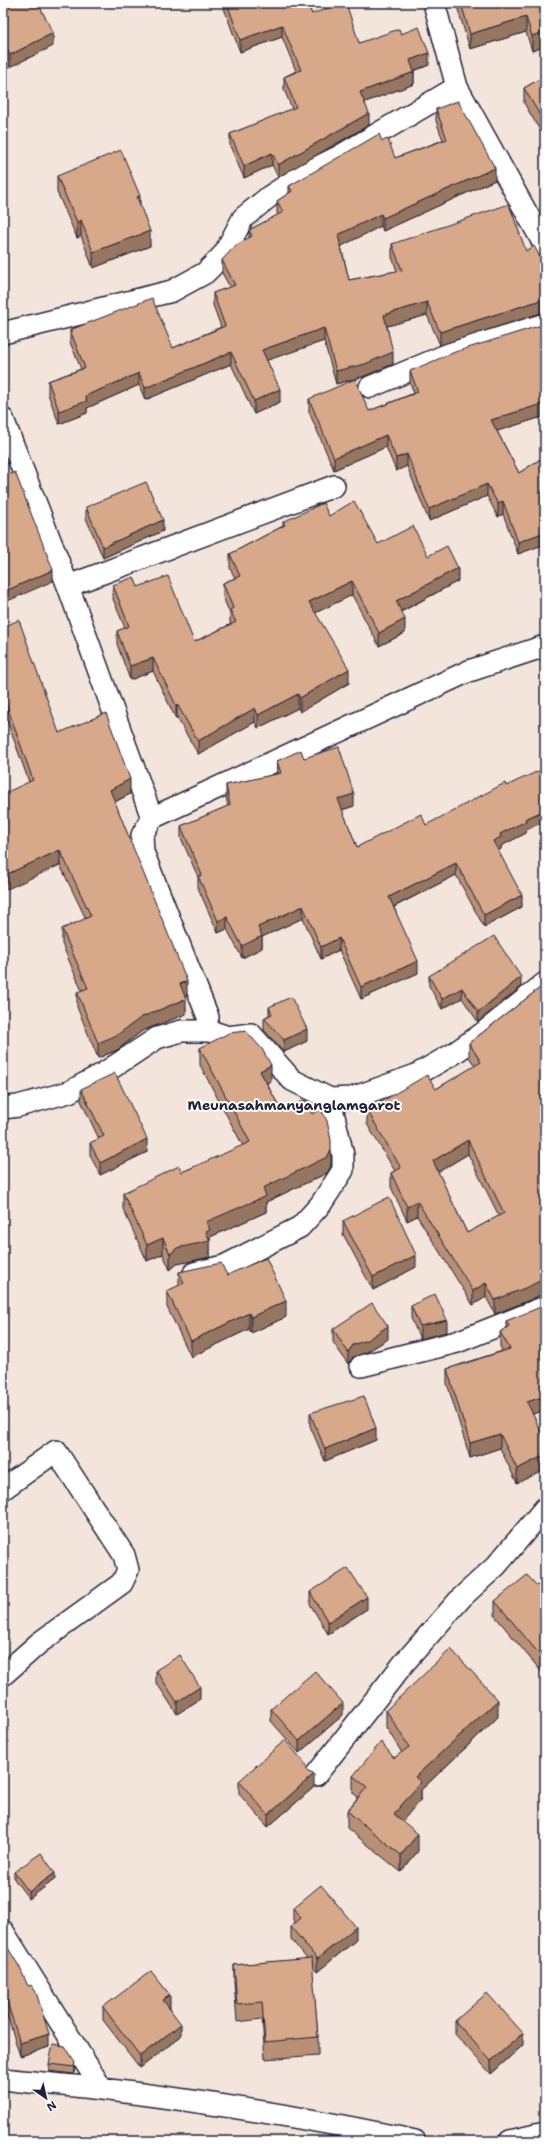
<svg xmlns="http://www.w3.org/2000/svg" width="548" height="2144" font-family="'Shantell Sans',sans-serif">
<rect width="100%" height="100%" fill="#f3e5dc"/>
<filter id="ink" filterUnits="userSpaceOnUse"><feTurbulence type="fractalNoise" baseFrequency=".025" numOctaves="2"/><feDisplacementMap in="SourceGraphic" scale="8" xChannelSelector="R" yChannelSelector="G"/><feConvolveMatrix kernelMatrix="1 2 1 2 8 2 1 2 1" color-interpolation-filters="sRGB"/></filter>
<g filter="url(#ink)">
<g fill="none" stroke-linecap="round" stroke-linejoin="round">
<defs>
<path id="minor" d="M434,3L457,87L545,246
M3,333L172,291L205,273L224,254L243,218L270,196L304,174L338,157L457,87
M370,387L451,353L545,324
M3,419L68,586L152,818L469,671L545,646
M68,586L334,486
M152,818L142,835L143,852L208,1017
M3,1108L18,1106L69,1092L104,1073L157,1038L181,1031H210L228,1037L251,1034L292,1080L330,1099L352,1098L416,1075L453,1054L483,1033L545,983
M194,1273L224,1266L300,1227L321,1204L343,1170V1155L330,1099
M361,1366L457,1342L545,1307
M3,1489L56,1451L124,1555L128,1570L122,1583L39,1643L3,1675
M316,1775L404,1663L462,1597L496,1566L545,1508
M3,1931L102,2089
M3,2079C36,2083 69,2085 102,2089C207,2102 312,2118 415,2141
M510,2141L545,2133"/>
</defs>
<use href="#minor" stroke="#22223b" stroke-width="24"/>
<use href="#minor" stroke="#fff" stroke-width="21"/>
</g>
<path fill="#b99076" stroke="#22223b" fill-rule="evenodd" d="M3,3H46L40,6L53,46L10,67L3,53Z
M222,3H307L312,14L359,43L401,34L429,65L414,71V84L365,102L369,125L278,177L272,165L244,178L230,146V134L292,109L284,89V77L296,71L282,37L240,52Z
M456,3H545V52L543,47L532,51L526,32L470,49Z
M545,76V139L524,103V88Z
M436,109L495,180L383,231L381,226L341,246L349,280L397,271L392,257V244L526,251L543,262L545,261V312L541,313L440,345L427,315L387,326L393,364L365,376L336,384L324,341L267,360L280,402L254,414L231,364L145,400L139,385L87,408V413L59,424L48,394V381L81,369L70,342V330L173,348L221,327L213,305V293L230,287L222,273V260L249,238V230L278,215L277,213V201L289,193V186L382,141L395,158L443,140L436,121Z
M57,176L140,205L150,246L93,268L81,236L77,238L57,192Z
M545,324V416L497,431L519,473L545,456V544L518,554L503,514L498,517L487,496L429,521L407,466L396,471L386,447L334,470L309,412V399L369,411L414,393L410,383V371Z
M86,507L163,531L103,558L86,518Z
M329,516L378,544L428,556L458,581L401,612L405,633L379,646L352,595L315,613L349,683L300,712L298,708L258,728L255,722L198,754L177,718L176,719L153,671L130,680L117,644V631L125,628L113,599V585L138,587L194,642L231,624L230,623V614L223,597V583L235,578L230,568V554L283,526V522Z
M3,627L59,733L130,794L115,802L187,996L185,997L186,1014L142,1031L117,1050L98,1058L77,1007V992L82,991L62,944V929L86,919L60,865L29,782L3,709Z
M304,758L354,806L342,810L357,847L426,825L526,830V833L501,846V849L498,851L522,907L484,927L456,875L394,907L418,973L361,999L339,950L321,959L303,918L262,937V948L242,958L227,929L218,933L198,888V877L181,838V826L228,806L226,797V785L278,774L277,761Z
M429,976L521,987L478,1022L462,998L442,1009L429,986Z
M545,984V1292L530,1300L495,1314L486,1297L473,1305L417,1216L407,1221L391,1187V1173L395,1171L367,1124V1110L436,1089L475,1066L469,1057V1043ZM468,1154L499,1216L467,1233L438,1172Z
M269,1007L307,1041L284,1052L264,1030V1018L269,1015Z
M200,1048L271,1081L267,1084L282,1112L331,1166L327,1173L266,1202V1212L210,1237V1257L177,1264L170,1270L163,1254L147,1261L123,1209V1193L182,1172L243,1146L200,1065Z
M81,1089L147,1152L100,1175L90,1155V1143L99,1139L81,1101Z
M343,1221L416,1267L373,1290L343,1234Z
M179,1272L227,1275L286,1317L251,1333L249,1329L191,1357L167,1307V1291L179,1286Z
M411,1306L447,1332L420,1339L411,1318Z
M545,1309V1410L533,1414L517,1483L500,1448L470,1458L447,1383V1369L502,1351L500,1346V1332L506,1328V1321Z
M333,1329L388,1339L367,1352L353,1357L348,1364L333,1342Z
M310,1413L376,1440L325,1461L310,1426Z
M545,1579V1676L495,1616V1601L537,1586Z
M310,1592L367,1609L328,1634L310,1604Z
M156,1670L200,1699L177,1714L156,1682Z
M271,1709L343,1715L299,1753L271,1721Z
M386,1710L498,1717L421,1790V1799L402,1821L418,1851L401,1872L347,1828V1811L358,1797L353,1793V1776L394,1758L402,1753L386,1727Z
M308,1772L314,1787L268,1827L239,1794V1781Z
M14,1872L55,1879L29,1899L14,1879Z
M293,1908L356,1940L317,1972L312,1966L318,2037V2055L265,2059L262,2019L237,2022L234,1982V1965L307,1959L291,1939V1927L295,1923L293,1920Z
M3,1940L49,2047L20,2056L4,2005L3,2006Z
M103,2007L170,2008L181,2036L140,2068L103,2020Z
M455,2021L523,2045L491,2074L455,2034Z
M65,2046L75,2069L74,2074L49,2071V2064Z"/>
<path fill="#967660" stroke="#22223b" d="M35,3H46L35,8Z
M526,17V32L470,49V34Z
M282,25V37L240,52V40Z
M543,32V47L532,51V36Z
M53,33V46L10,67V55Z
M429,53V65L410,72V60Z
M414,72V84L360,104V92Z
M369,113V125L278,177V165Z
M272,153V165L244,178V166Z
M495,168V180L383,231V218Z
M140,196V211L137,197Z
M381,214V226L338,248V235Z
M81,220V236L77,238V222Z
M150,231V246L93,268V252Z
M541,300V313L440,345V332Z
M427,302V315L384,327V315Z
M324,328V341L262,362V350Z
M231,352V364L145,400V388Z
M393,352V364L365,376L336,384V371Z
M139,373V385L87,408V413L59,424V411L85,396Z
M280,389V402L254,414V401Z
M545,403V416L491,433V420Z
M386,435V447L334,470V458Z
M407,454V466L396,471V458Z
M487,484V496L429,521V509Z
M545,490V502L541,492Z
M503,501V514L498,517V504Z
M163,520V531L103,558V547Z
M545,532V544L518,554V542Z
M458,568V581L396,614V601Z
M53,570V581L3,603V592Z
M352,581V595L309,616V602Z
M405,619V633L379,646V633Z
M153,658V671L130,680V666Z
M349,669V683L300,712V698Z
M298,694V708L258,728V715Z
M177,704V718L176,719V705Z
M255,708V722L198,754V741Z
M130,779V794L110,804V790Z
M354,794V806L338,811V799Z
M545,810V821L526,830V833L501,846V849L493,853V841L500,834L525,819Z
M60,850V865L3,891V876Z
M456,863V875L389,909V897Z
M522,895V907L484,927V915Z
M303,906V918L262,937V948L242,958V946L258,927Z
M227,917V929L218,933V921Z
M339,938V950L321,959V947Z
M418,961V973L361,999V987Z
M521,977V987L478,1022V1012Z
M187,981V996L180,999V984Z
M462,988V998L442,1009V999Z
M186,999V1014L142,1031L117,1050L98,1058V1043L142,1017Z
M307,1029V1041L284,1052V1040Z
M271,1065V1081L260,1087V1071Z
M147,1139V1152L100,1175V1163Z
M468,1140V1154L433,1175V1161Z
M331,1150V1166L327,1173L266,1202V1212L210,1237V1257L177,1264L170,1270V1254L206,1222L263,1188Z
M417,1201V1216L407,1221V1207Z
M163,1238V1254L147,1261V1245Z
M416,1255V1267L373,1290V1277Z
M545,1263V1277L541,1264Z
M545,1278V1292L530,1300L495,1314V1300Z
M486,1283V1297L473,1305V1291Z
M286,1301V1317L251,1333V1317Z
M249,1313V1329L191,1357V1341Z
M447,1320V1332L420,1339V1326Z
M388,1326V1339L367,1352L353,1357L348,1364V1352L353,1345Z
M545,1396V1410L527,1416V1402Z
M376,1428V1440L325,1461V1449Z
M500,1434V1448L470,1458V1443Z
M545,1455V1470L517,1483V1469Z
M367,1597V1609L328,1634V1622Z
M200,1687V1699L177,1714V1702Z
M498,1700V1717L421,1790V1799L394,1831V1814L415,1777Z
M343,1703V1715L299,1753V1741Z
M314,1774V1787L268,1827V1815Z
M418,1834V1851L401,1872V1855Z
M55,1873V1879L29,1899V1892Z
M356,1927V1940L317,1972V1959Z
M3,1992H4V2005L3,2006Z
M170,1995V2008L163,2013V2000Z
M181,2024V2036L140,2068V2056Z
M523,2033V2045L491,2074V2061Z
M49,2034V2047L20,2056V2043Z"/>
<path fill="#d7a889" stroke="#22223b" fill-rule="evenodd" d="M3,3H38L53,33L10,55L3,41Z
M227,3H307L312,14L342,3H346L359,43L399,29L401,34L419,27L429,53L410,60L414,72L360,92L369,113L278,165L272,153L244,166L230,134L296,107L284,77L301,70L282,25L240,40Z
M461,3H545V37L543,32L532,36L526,17L470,34Z
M545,76V124L524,88Z
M458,101L495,168L383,218L381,214L338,235L349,280L402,270L392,244L509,204L526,251L534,246L543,262L545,261V300H541L440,332L427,302L384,315L393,352L365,364L336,371L324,328L262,350L280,389L254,401L231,352L145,388L139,373L85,396L87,401L59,411L48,381L85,368L70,330L152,298L173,348L225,326L213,293L235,285L222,260L236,245L252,236L249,230L283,212L277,201L292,191L289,186L379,134L382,141L388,139L395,158L447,139L436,109Z
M121,150L140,196L137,197L150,231L93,252L81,220L77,222L57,176Z
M545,324V403L491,420L519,473L545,456V490L541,492L545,503V532L518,542L503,501L498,504L487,484L429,509L407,454L396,458L386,435L334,458L309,399L355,379L369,411L418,392L410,371L455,352Z
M15,472L53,570L3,592V478Z
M146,482L163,520L103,547L86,507Z
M354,501L378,544L413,526L428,556L447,546L458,568L396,601L405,619L379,633L352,581L309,602L349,669L300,698L298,694L258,715L255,708L198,741L177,704L176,705L153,658L130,666L117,631L129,626L113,585L134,577L138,587L168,576L194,642L236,622L230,610L233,608L223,583L240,576L230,554L285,525L283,522L323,503L329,516Z
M19,620L59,733L106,713L130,779L110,790L187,981L180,984L186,999L142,1017L117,1035L98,1043L77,992L88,988L62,929L91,916L60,850L3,876V794L33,780L3,695V627Z
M339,747L354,794L338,799L357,847L421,814L426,825L505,783L506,786L545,768V810L525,819L526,821L500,834L501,837L493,841L522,895L484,915L456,863L389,897L418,961L361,987L339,938L321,947L303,906L258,927L262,936L242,946L227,917L218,921L198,876L202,875L181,826L230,805L226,785L281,773L277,761L301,750L304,758Z
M494,936L521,977L478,1012L462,988L442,999L429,976Z
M545,984V1263L541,1264L545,1272V1278L530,1286L495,1300L486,1283L473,1291L417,1201L407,1207L391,1173L401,1168L367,1110L427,1075L436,1089L481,1062L469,1043ZM468,1140L504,1213L467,1233L433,1161Z
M291,997L307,1029L284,1040L264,1018L272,1014L269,1007Z
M246,1031L262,1049L271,1065L260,1071L282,1112L305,1100L312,1114L321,1109L327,1121L331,1140V1150L327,1157L263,1188L266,1196L206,1222L210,1230L206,1232L210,1241L177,1248L170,1254L163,1238L147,1245L123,1193L179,1166L182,1172L250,1142L200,1048L229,1033Z
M115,1073L147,1139L100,1163L90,1143L104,1136L81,1089Z
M389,1197L416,1255L373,1277L343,1221Z
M266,1258L286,1301L251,1317L249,1313L191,1341L167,1291L184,1283L179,1272L221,1263L227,1275Z
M435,1294L447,1320L420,1326L411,1306Z
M372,1303L388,1326L367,1340L353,1345L348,1352L333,1329Z
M543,1306L545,1309V1396L527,1402L545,1440V1455L517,1469L500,1434L470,1443L447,1369L510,1349L500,1332L509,1326L506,1321Z
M364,1396L376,1428L325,1449L310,1413Z
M348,1568L367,1597L328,1622L310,1592Z
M527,1575L537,1586L545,1579V1661L495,1601Z
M451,1649L498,1700L415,1777L421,1782L394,1814L418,1834L401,1855L347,1811L367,1787L353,1776L381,1742L394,1758L409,1747L386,1710Z
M180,1655L200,1687L177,1702L156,1670Z
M315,1671L343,1703L299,1741L271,1709Z
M285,1740L304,1762L308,1772L314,1774L268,1815L239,1781Z
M41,1853L55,1873L29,1892L14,1872Z
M321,1885L356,1927L317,1959L291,1927L301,1918L293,1908Z
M3,1940L19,1966L28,1986L31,1985L36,1992L49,2034L20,2043L4,1992H3Z
M312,1958L318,2037L265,2042L262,2002L237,2004L234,1965Z
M151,1971L170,1995L163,2000L181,2024L140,2056L103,2007Z
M487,1993L523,2033L491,2061L455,2021Z
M53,2044L65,2046L75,2062L74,2067L49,2064Z"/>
</g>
<g text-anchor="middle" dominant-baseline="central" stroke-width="4" stroke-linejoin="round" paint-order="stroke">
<g font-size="14" font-weight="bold" fill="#22223b" stroke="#fff">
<text x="294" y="1105">Meunasahmanyanglamgarot</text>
</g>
</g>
<rect width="548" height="2144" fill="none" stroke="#fff" stroke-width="16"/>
<rect x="8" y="8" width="532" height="2128" fill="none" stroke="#22223b" stroke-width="1.5" filter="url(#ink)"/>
<g transform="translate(46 2098) rotate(146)" stroke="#ffffff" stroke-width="3" paint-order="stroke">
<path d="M0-3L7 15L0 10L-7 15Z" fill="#22223b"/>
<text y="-6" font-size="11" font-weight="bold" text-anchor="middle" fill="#22223b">N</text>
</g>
</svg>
